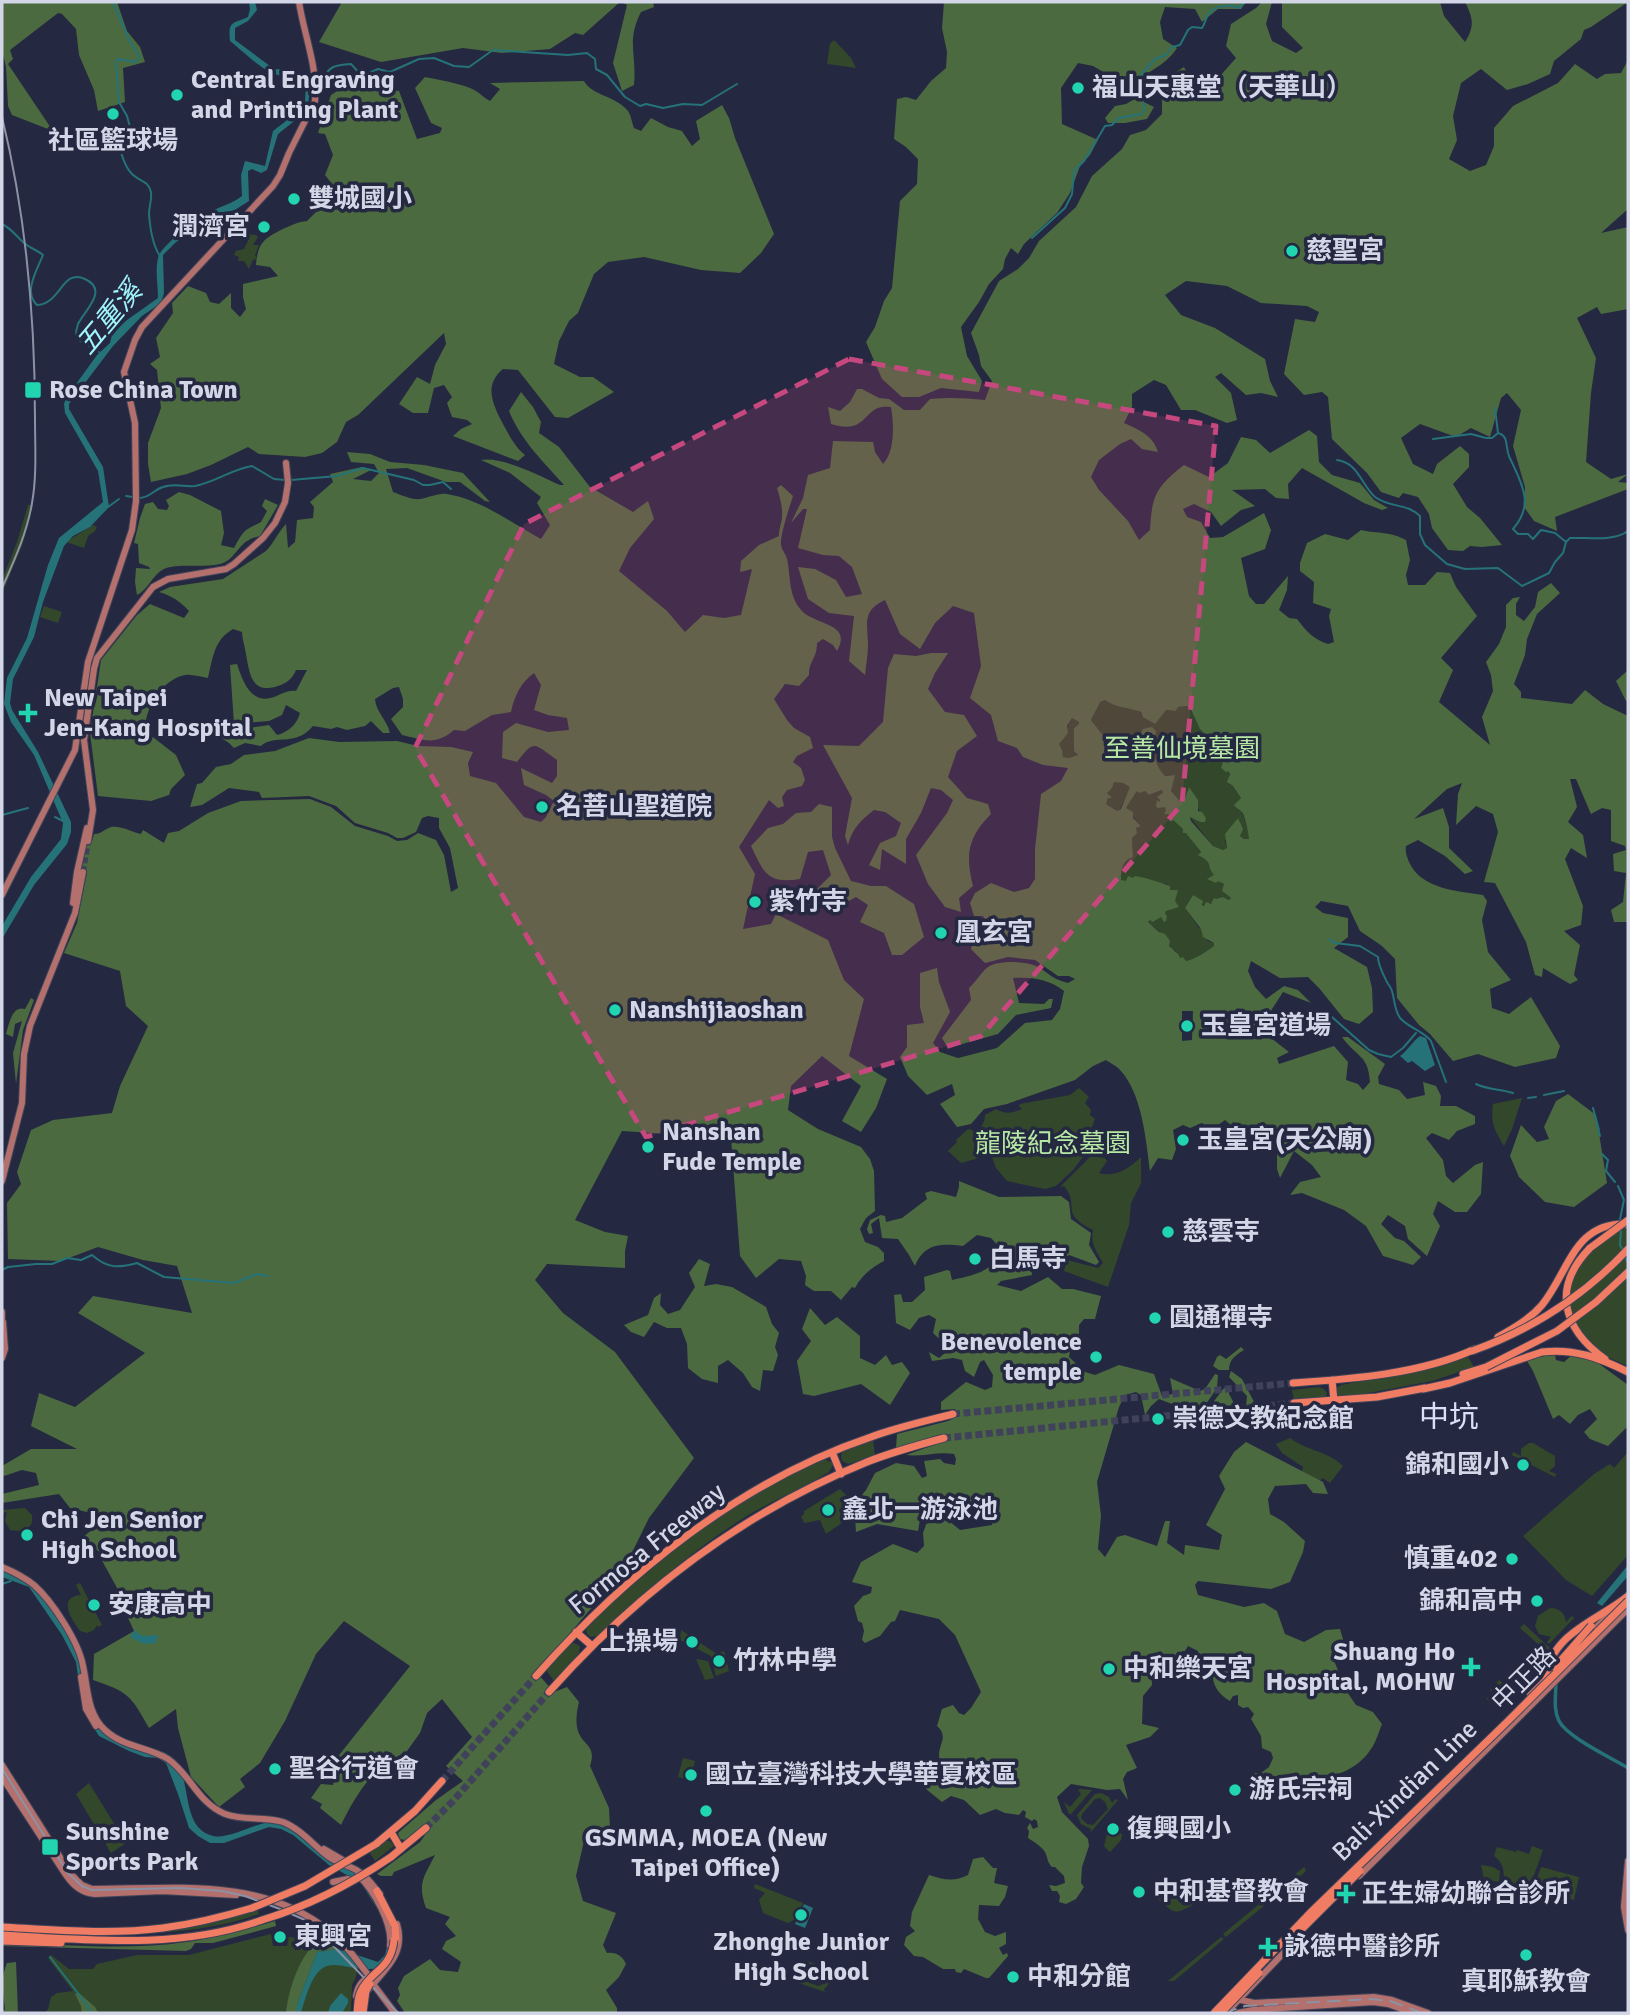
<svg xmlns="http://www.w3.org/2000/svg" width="1630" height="2015" font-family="Signika,'Noto Sans TC',sans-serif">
<rect width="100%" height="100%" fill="#252841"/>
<path fill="#33482b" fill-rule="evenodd" d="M834,40L851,58L856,68L827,64L830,44Z
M247,234L256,235L258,237L253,245H259L255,255L257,259L253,260L249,269L244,261H238L239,257L234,255L236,251L244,249L248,241L246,235Z
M28,505H33L23,543L2,594V580L17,542Z
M93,525L97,527L95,531L88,536L84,548L66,542Z
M44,606L62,612L58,623L40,617Z
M1105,700C1113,706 1120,705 1129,707C1139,710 1146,717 1154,724L1166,710L1176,711L1177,707L1187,706C1193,712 1194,719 1199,726C1200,730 1204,732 1206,736C1213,748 1211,758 1229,760V784L1233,786L1241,798V810L1249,831V839H1244L1240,836L1242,829L1238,818L1225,841L1227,848L1223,850L1213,846L1190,817L1200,822H1205C1197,810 1197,799 1189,787L1184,801H1180L1171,791L1174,775L1164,776C1156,766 1154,758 1154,745L1148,738V746L1141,752L1140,756C1120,758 1119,754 1112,737L1105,738L1091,720L1100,701Z
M1072,718L1079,722V724L1074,728V751L1078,755L1069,758L1063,757L1059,744Z
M1114,781L1123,783L1131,787L1120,809L1117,811L1106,804L1108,798L1107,792L1112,788Z
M1163,790V794L1158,796L1161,807H1165L1170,817L1168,819L1171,822L1173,820C1185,829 1193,841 1201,853L1199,855L1208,860C1214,872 1211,877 1225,885L1222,891L1231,898L1229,900L1223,897C1216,900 1212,904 1204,906L1193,895L1185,908L1199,928H1201L1208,941L1214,943V946C1205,951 1196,959 1186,961L1178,957L1176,951L1172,950L1162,934L1148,922L1150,919L1154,922L1175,901L1167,884L1134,878L1124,882L1121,880C1121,869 1122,862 1133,857L1132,838L1136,828L1141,826L1126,808L1137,791H1145L1149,795Z
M1079,1088L1089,1097L1085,1103L1091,1110L1090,1115L1095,1119L1086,1141V1153L1073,1170L1056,1186L1045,1189L1007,1181L996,1168L992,1157C1007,1150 1011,1140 1023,1131L1022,1128C1012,1135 1013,1138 1006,1145C1001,1151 970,1161 961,1163L948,1151L957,1142L956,1140L968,1129L974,1131C981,1128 985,1123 985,1115L996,1109C1007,1115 1012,1113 1022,1109L1019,1106L1020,1104L1070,1095Z
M1522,1098L1512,1129L1504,1146C1495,1131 1490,1122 1493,1104Z
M1091,1156L1105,1158L1107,1161L1099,1173C1115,1178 1130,1168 1141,1157V1183L1131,1203L1129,1225L1108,1287L1064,1271L1067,1260L1098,1268L1103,1263C1097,1251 1090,1245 1093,1230C1058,1212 1081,1207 1064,1186L1060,1187Z
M1628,1227V1366L1605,1356L1578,1332L1569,1307L1571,1282L1587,1254L1618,1229Z
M1468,1357L1474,1367L1432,1381L1347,1397L1337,1395L1335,1389L1341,1385C1384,1377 1426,1370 1468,1357Z
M1319,1387L1324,1389L1327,1393L1326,1397L1294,1400L1292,1390Z
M1290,1438C1307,1451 1328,1451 1343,1466L1330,1483L1323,1478L1317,1483L1301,1475L1303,1467L1282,1453L1276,1444Z
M873,1439L875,1456L848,1464L842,1461L841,1456L842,1452Z
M1529,1443H1533L1555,1456V1466L1549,1471L1556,1474L1555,1477L1512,1455L1513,1452L1521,1456V1449Z
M1628,1452V1555L1592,1596L1566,1580L1523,1536L1594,1474L1610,1464L1614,1468Z
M823,1459L834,1463L829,1472C800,1490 768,1502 739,1521C687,1554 643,1595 597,1636L590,1637L586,1632L587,1626C640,1578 694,1530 756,1493C777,1480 800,1470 823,1459Z
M840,1489L853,1502L850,1520H846L826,1534L820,1520L804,1523L801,1516L804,1515V1511Z
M25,1508L32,1515C34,1530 22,1532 10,1530L5,1521L7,1512L2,1513V1510Z
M80,1583L102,1625L98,1627L97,1625L94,1630L87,1633L80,1631C71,1619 57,1597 81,1595L76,1585Z
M1550,1608C1559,1608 1565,1613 1566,1622L1572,1616L1574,1618L1549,1644L1547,1642L1551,1637L1539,1634L1535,1626L1538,1616Z
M1524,1624L1550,1648L1547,1652L1520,1628Z
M681,1630L717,1654L724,1651L729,1671L716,1676L711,1656L680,1640Z
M574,1643L580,1646L579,1653L554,1681L546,1670L569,1644Z
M696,1659L708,1661L714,1678L705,1680Z
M1499,1680L1502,1682V1702L1500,1705L1496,1707L1487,1699L1489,1704L1486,1697L1491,1700L1496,1698L1497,1693L1490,1690Z
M683,1758L695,1761L690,1780L678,1777Z
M89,1783L126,1843L111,1853L76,1794Z
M1080,1789L1092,1790L1071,1814H1069L1064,1802L1070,1807L1081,1794L1078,1790Z
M1101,1793L1109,1797L1112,1803L1116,1799L1118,1800L1090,1833L1091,1829L1081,1824L1077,1815L1095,1794ZM1100,1798L1105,1802L1108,1809L1093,1825L1087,1824L1081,1818L1082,1814L1095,1799Z
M1109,1826L1116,1827L1122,1835L1121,1840L1110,1852L1104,1846Z
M386,1841H390L394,1846L375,1861L369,1852Z
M1532,1846L1543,1850L1529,1889L1502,1883C1506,1873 1503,1862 1494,1856L1497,1847L1516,1852L1517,1850L1529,1854Z
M1481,1865L1493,1867L1500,1871L1499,1882L1484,1879Z
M1304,1867L1306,1870L1304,1873L1226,1937L1223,1934Z
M1541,1867L1579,1877L1574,1900L1533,1889Z
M1172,1879L1196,1901V1903C1173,1916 1175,1914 1156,1897Z
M755,1884L803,1903L801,1907H799C799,1915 796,1920 788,1923L763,1913L759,1900L765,1893L754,1888Z
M257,1908L259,1914C215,1930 169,1933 123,1934Z
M271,1934L273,1946H287L289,1937C308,1938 314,1946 335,1944L357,1970L356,1977L352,1985L351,2013H45L48,2009L51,1997L57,1993L73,1991L48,1958L51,1955L69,1969H93L97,1964L137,1955H189Z
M1221,1937L1224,1939L1174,1981H1168Z
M804,1960L828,1968C832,1976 831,1984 824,1989L825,1992L790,1980L791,1977L795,1978L793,1970L798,1963ZM802,1965L823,1970L827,1976L826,1983L818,1986L799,1979L797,1971Z"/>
<path fill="#4b6a3f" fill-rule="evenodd" d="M2,2H117L127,31L140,47L145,62L123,68L125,102L98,111L94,90L79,55L76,29L62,14L58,13L10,50L13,59L8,64L53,131L12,115L8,106L6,67L2,50Z
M342,2H620L583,35L575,33L550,49L502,53L463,48L381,62L319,42Z
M622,2H653L654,7L641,12C626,41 637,55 634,85L622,91L613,63L627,5Z
M944,2H1246L1241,9H1218L1202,22L1195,9L1165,7L1160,22L1163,39L1177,48C1164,68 1146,70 1131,88L1093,66L1078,63L1061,88L1062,124L1098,140L1090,155L1080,166L1070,193L1057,213L1024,244L1018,254L1011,248L1005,259L1003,269L989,284L979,302L961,327L967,356L982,381L979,392L941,388L919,397H902L882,379L866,342L875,327L884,301L892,288L900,201L917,184L918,159L906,147L894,139L897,99L906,97L916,100L931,81L946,68L947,52L942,28Z
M1262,2H1272L1266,24L1272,41L1296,53L1303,48L1282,27V2H1440L1444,16L1465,42C1475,26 1473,18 1465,2H1628L1591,27L1584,30L1581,39L1554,61L1550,74L1528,84L1507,90L1481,69L1461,83L1453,116L1457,140L1449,159L1470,171L1486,165L1494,146V128L1513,106L1558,83L1575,64L1597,79L1605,74L1621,73L1628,60V209L1601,233L1628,227V309L1601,314L1597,307L1577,318L1596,358L1591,393L1586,462L1611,479L1628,474L1618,482L1628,483V489L1555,517L1557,531L1534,521L1524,507L1525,487L1513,446L1521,410L1507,393L1501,398L1490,437L1471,428L1456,437L1420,424L1401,438L1413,464L1433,474L1437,464L1460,446L1469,454V467L1453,484L1467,507L1480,518L1502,545L1482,547L1470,546L1463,551L1448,550L1432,528L1429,514L1418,497L1403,493L1399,498L1381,492L1367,473L1332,439L1328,397L1322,392L1304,395L1284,374L1295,319L1315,322L1319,312L1307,306L1261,303L1227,286L1186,281L1165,295L1181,315L1215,328L1265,359L1270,381L1278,397L1261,393L1246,395L1221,373L1215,377L1231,393L1237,420L1227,423L1195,410H1181L1166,385L1154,380L1132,394V407L1124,423C1139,430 1153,435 1158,452L1142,449L1131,439L1120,444L1099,460L1091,477L1099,490L1128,521L1139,540L1150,530C1152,495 1156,487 1184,465L1209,477L1228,463L1241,437L1256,440L1270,453L1309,430L1317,436L1319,462L1332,475L1360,483L1374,500L1388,508L1382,510L1364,503L1302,468L1288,484L1289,499L1276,498L1265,489L1232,490L1255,506L1241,510L1221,526L1211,512L1194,504L1183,509L1187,517L1201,522L1210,538L1223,537L1264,513L1271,530L1265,549L1241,558L1249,596L1256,604H1264L1288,576L1287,590L1279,610L1289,618L1297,619C1307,632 1313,639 1328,644L1334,642L1329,616L1331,609L1313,603L1314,582L1300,571V563L1307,543L1325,534L1348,540L1361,530C1379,534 1389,531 1406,540L1410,560L1406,575L1408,585H1425L1437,572L1450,573L1456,587L1477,616L1441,658L1453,670L1439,702L1490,745L1482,717L1493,691L1491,675L1486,662L1499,644L1506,627V605L1513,598L1520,597L1516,604V615L1524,621L1535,607L1538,592L1551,583L1560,593L1537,614L1527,639L1525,655L1514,684L1521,692V698L1572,704L1585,690L1603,704L1628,716V922H1614L1611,910L1623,902L1626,873L1614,871L1613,854L1626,850L1625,846L1611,841V810L1602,808L1591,814L1576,779H1570L1577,807L1568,822L1583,835L1587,858L1571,848L1565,859L1583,906L1581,925L1564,931L1580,945L1574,975L1578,980L1570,984L1543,968L1542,977L1535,975L1526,942L1495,883L1484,882L1498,832L1493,814L1476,806L1456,825L1458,794L1462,783L1447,789L1414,819L1443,808L1449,827V848L1473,871L1465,874L1445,856L1418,840L1406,846C1405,853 1407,856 1409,862C1421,889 1457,891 1483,895L1487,901L1482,920L1488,952L1511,980L1490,989L1492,1008L1509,1014L1531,997L1560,1046L1556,1058L1515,1067L1478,1054L1453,1061L1430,1034L1419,1025L1397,998L1395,959L1382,946L1360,931L1348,906L1321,901L1315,907L1323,913L1348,918V937L1334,948L1367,967L1372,988L1373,1012L1359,1024L1344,1019L1319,988L1308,977L1280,978L1251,961L1248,971L1255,987L1266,999L1284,986L1298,990L1311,1003L1283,992L1263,1023L1262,1031L1289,1052L1277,1058L1279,1064L1334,1046L1348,1062L1346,1080L1358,1084L1363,1090L1370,1082C1368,1054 1357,1058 1342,1037H1348L1385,1064L1378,1077L1379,1084L1399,1090L1407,1099L1425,1095L1423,1082L1436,1086L1441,1096L1440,1106H1456L1475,1116V1124L1457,1131L1449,1140L1432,1133L1426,1138L1443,1160L1446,1176L1453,1183L1475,1165L1483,1162L1481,1194L1467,1212H1455L1438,1201L1433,1214L1440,1226L1427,1256L1408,1239L1405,1226L1388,1215L1381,1224L1395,1238L1404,1241L1421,1257L1413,1265L1383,1256L1366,1226L1344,1210L1302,1193L1290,1195L1300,1182L1321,1177L1312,1165L1294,1151L1280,1178L1277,1169V1149L1257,1134L1245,1137L1225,1120L1211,1130L1202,1123L1190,1128L1183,1125L1173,1130L1176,1149L1172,1160L1158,1158L1150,1171C1146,1140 1142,1093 1120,1070C1117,1066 1110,1063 1106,1060L1093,1066L1075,1080L1007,1104L984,1109L971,1124L957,1127L940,1104L955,1095L952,1084L927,1095L908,1076L900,1057L907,1047V1025L924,1023L920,1007V973L937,968L939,982L950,1012L933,1043L940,1052L958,1058L997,1048L1025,1023L1052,1020L1060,1009L1064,991C1049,979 1031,977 1013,978L1019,1003L1044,1004L1049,999H1053L1051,1008L1016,1015L998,1034L948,1048L942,1038L971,1000L969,988C976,982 982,971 988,967C998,960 1029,961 1038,967C1052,975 1050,978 1068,983L1075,979L1069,976H1058L1035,960L1008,957L985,963L971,949L975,935L983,942L990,931L983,916H974L970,903L975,893L991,883L1014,892L1029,888L1035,879V849L1041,794L1061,781L1068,768L1043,765L1023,757L1017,748L998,741L991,715L970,698L981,666L974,613L953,606L935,623L920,649L900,634L885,600C861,611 868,625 868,645C868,655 866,665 865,675L849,661L854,616L829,613L808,599L798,567L815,569L836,580L846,597L862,594L852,567L839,556L823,555L798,548L807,509H803L791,523L803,498L808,475L830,468L833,441L873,442L875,452L883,464C895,452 894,424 891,407C861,403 871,436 831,424L828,407L840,411L850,402L857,389H862L879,398L889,399L904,410H920L930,399C949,397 966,398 985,400L992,381L981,366L979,355L971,333L999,281L1018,269L1029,258L1039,241L1076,207L1092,176L1122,149L1130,135L1146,130L1162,114V101L1155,83L1164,80L1184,67L1197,91L1220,76L1236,58L1226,46L1231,24L1256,8ZM1105,700C1115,708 1129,707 1141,712L1143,717L1155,724L1166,710L1176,711L1178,707L1187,706L1190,708L1200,729L1205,734L1210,748L1209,751L1212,755H1215L1221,759L1229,760V763L1223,762L1221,768L1226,772L1228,771L1230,774L1227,782L1233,786L1241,798L1234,805C1236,808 1239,809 1242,812C1245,816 1249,834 1249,839H1244L1240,836L1243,829L1238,818L1225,834L1227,848L1223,850L1213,846L1191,821L1190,817L1200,822H1205L1206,818L1202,812L1198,811V800L1189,787L1184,801H1180L1171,791L1175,775L1165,776C1152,763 1154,748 1156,731L1152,727L1143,729L1140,735L1144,738L1148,739V746L1143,749L1140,756L1128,758L1118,752L1119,748L1115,744L1116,739L1113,736L1105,738L1091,720L1100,702ZM1072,718L1079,722V724L1074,728V751L1078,755L1069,758L1063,757L1062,750L1059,744L1068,733L1067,726ZM1114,782L1123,783L1130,787L1121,809L1117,811L1106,804L1108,798H1112L1107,793L1112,788ZM1162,790L1163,793L1157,797L1160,800L1159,802L1157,800L1156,806L1158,808L1165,807L1166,811L1164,814H1168L1170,816L1168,818L1171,822L1173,820L1183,829V833H1186L1201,852L1198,855C1214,863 1206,865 1214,875L1207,879L1216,883L1218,881L1224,884L1222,891L1231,898L1229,900L1223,897L1216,899L1214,898L1211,904L1206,902L1204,906L1202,905L1203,901L1193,895L1185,908L1201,929L1203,937L1214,943V946C1206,951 1196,959 1186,961L1183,957L1180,958L1178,954L1169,946L1170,941L1165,934L1159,932L1148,922L1150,920L1153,922L1161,917L1164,922L1166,921L1167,916L1165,913L1166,911L1179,907L1175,901L1178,890H1170V886C1159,882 1147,878 1135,876L1133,878L1128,876L1126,881L1121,880C1121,869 1122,861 1133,857L1132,838L1137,833L1136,828L1141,826L1133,818V812L1126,808L1137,791L1139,793L1145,791L1149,795ZM1182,1011H1193L1192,1040L1182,1041Z
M425,77C436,79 468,85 476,91C481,94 484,98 490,101L500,89L490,83L584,81C591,95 616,96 628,111C631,115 632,123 634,128L641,131L651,118L668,127L682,131L692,146L700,139L696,121L722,105L729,118L735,138L774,234L761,253L740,273L701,270L644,257L608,262L594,274L578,313L569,321L559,341L554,364L580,377H593L614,392L568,418L555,417L518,370L503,369C483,385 493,405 503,424C510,436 514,446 525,455L518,461L453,436L461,429L472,424L467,420L452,417L447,403L452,397L444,385L434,388L428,413H413L399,404L417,377L430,384L435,365L446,344L444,333L358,415L346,422L337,442L322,453L305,457L259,454L248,447L211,465L187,474L151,482L148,464V443L161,408L157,370L150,364L160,357L156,338L173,313L172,303L188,286L206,293L210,302L219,304L231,293V308L240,317L246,309L243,297V284L278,276L270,267L256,265C258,241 265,238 285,228C292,225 298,222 307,221L326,202L332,184L325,175L333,155L325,134L318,133L331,95L348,84L399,91L417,139L440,133L442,128L431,123L415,88Z
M1140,96L1144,102L1154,107L1147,119L1125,123H1108L1105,118L1115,106L1126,104Z
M521,392L533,407L541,422L539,433L559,447L590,487L633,512L648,501L654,519L630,548L619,571L667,611L685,632L703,615L724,618L741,615L752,569L740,572L741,561L759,545L779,536C779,529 781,525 782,518C783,508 780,498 777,488L781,485L793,496C790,506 780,535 781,544C781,549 786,554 787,559C791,577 788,594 801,610C815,626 853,622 837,651L833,645L823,639L817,643C817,659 809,660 809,675L799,686L785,684L774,699L787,720L794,728L810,737L813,748L797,756L793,762L801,768L805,780L802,786L787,790L782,797L784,806L778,808L769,800L739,847L755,874L743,929L771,924L776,914L828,940L844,980L864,999L849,1056L887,1079L876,1108L861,1132L842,1121L861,1086L822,1056L791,1086L788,1110L818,1129L861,1147L870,1159L874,1171L875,1211L866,1218L860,1229L865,1242L878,1247L884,1253V1261C871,1268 862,1275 855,1288L852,1287L841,1300L831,1291H814L805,1285L806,1276L801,1261L779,1259L756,1278L740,1256L731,1138L622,1131L575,1220L605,1232L628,1236L625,1251V1268L547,1264L535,1280L563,1313L615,1352L694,1458L649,1518L618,1581L587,1613L537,1673L554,1692L567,1687L579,1702C577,1711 575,1721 578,1731C583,1746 597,1745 590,1766L609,1808L610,1827L599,1836L584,1841L576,1876L583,1901L616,1913L603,1945L607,1953C617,1952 622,1956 626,1964L619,1977L606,1990L617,2008V2013H405L397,2001L400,1995L398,1988L404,1976L430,1959L440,1970L458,1972L461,1962L442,1949L446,1941L456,1936L445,1924L450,1917L426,1908C417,1883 424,1877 435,1855L394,1872L392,1876H381L377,1874L420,1842L425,1835L421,1829L405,1840L400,1839L398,1833L436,1800L463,1781L446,1766L472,1737L442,1699L427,1713L420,1733L399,1762L391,1756C368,1777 354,1798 341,1825L320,1808L322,1804L311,1798L321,1784L333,1785L335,1777L324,1774L410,1666L344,1621L316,1654L285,1721L260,1763L240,1779L245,1787L219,1807L191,1777L178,1728L176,1709L149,1728C131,1696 129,1692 93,1680L94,1654L134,1631L124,1609L127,1606L100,1557L105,1555L80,1540L96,1526L91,1513L70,1508L59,1494L2,1503V1494L39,1485L36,1473L22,1470L4,1476L2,1475V1466L31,1449H77L31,1426L39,1393L75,1407L145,1353L78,1313L93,1296L192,1313L177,1266L143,1260L98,1247L61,1261L8,1259L7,1203L21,1184L17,1172L31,1130L53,1120L112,1113L120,1086L148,1026L126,1006L120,971L64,953L77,923L87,872H78L84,841H92L94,834C102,834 104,829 111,827C120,825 132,832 141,834L143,830L164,843L168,833L179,831L208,813L241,801L310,799L331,807L355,826L388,836L397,841L407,840L418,833L436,840L444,855L451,892L458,888L450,848L439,828V818L428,816L422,818L416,832L403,838H397L388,833L355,823L336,806L309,796L262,798L259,792L229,788L202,805L190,807L197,784L202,783L216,767L231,764L244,755L275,751L309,738L339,742L397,741L418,746L451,747L473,752L468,763L470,776L496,783L524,817L541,822L546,817L554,801L546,795L524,785L521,768L552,783L557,776V760C534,744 535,738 517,762L502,758L503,732L516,723L548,732L569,730L567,718L548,715L534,710L541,685L534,673C521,682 514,697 511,712L492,715L465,731L454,730C435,746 425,740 402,735L391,719L403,707V699L399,687L393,688L375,699C376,712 387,720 390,733H383L371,721L365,726L347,730L337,727L331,729L313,726C294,748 276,733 261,746L245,743L234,748L229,743L218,736L223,735V732L220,729L223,725L235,730L269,725L277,735C289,732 297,724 300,713L286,705L282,715L269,721L234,724L230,665L237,664C243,682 251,705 274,697C282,694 288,690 296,691L307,670H296C292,680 285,684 275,687C248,694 249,666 245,649C244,643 242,638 242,632L233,629C214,640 213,657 208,678C201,677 192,674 185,675C162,679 144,710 145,731L176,755L185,775L171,789L169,795L151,801L98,796L90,733L101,660L137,615L150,604L184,618L189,611C180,601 172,596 159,592L170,587L223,579L266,551C274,543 278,532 286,524L288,548L295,542L297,520L313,518L314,507L310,502L333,482L330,474L362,467L371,470L353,479L371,481L379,473L374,464L351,462L347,452L370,454L390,462L424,465L463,473L490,502L485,501L460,482H446L407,468L386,469L393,492C401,495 412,500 420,499C429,498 437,493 447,494C482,500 510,522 541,539L550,525L537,503L541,497L510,473L481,460C502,456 540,476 560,485H564C544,462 521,441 509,411Z
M179,492L190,495L221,511L224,533L221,545L234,548C244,530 243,531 261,522L267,511L262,506L265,499L278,505L260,536C256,537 252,538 249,540C238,545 234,561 220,564C204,568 176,563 164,569C152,575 149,589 137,595L135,582L136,568L150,569L149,567L139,563L138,544L134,543L140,518L145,504L153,502L158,509L167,510L169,506L166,500Z
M931,653H948L935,673L928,689L945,712L964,715L977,736L957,751L948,777L967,798L988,804L991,814C968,837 965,854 973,886L959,898L961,912L945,907L928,884L916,855L947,813L953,800L941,790L931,788L921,813L906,839V864L882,849L880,870L869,865L880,843L896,836L901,823L885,812L874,810C861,820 852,829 848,845L845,836L852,798L823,745L859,746L883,722L888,668L894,654L916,656Z
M1628,670V701H1626L1616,681Z
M819,804L832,807V837L835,848L851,881L871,886H886L914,904L924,937L902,955H892L884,933L860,922L868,905L856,897L836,908L817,889L831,875L823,850L808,852L800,879C767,884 764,873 751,846L768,828L783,824L796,813L811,812Z
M31,998L34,1000L23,1030L16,1084L13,1053L22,1021L15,1024L13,1037L6,1034C9,1024 12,1005 25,1009Z
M1568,1094L1596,1115L1607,1183L1574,1207L1545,1202L1519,1177L1510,1156L1521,1125L1537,1142L1549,1139L1544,1127L1556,1101Z
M959,1181L999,1197L1061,1196L1069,1202L1071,1219L1091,1233L1089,1245L1099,1262L1096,1265L1069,1255L1059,1264L1049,1254L1036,1255L1031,1264L1032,1275L1001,1281L997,1285L1021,1291L1048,1277L1062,1289H1073L1101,1296L1095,1319H1084L1079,1325V1342L1070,1351L1069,1357L1085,1372L1095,1375L1119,1365L1154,1374L1162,1396L1173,1394L1170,1378L1200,1391L1205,1389L1215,1374L1218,1375L1217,1388L1206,1404L1211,1405L1224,1388L1229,1389V1394L1235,1405L1246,1407L1247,1396L1229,1377L1231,1371L1242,1379L1261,1415L1260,1421L1239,1410H1222L1208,1426L1188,1419L1190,1411L1159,1399L1151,1406L1145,1415L1141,1395L1136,1392L1125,1395L1119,1407L1097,1482L1101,1516L1098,1549L1105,1557L1117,1537L1125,1535L1157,1546L1165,1521H1170L1167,1543L1184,1555L1185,1545L1219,1550L1222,1535L1206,1525L1225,1489L1219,1476L1234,1452L1246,1442L1323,1482L1328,1494L1313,1493L1306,1484L1275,1486L1268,1499L1270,1514L1284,1522L1305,1541L1303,1552L1290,1582L1271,1589L1198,1581L1195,1585L1198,1595L1244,1607L1264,1603L1277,1611L1285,1634L1304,1642L1326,1630L1340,1629L1345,1646L1331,1653L1339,1673L1345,1683L1347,1692L1356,1705L1373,1712L1382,1724C1379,1731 1377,1739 1373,1746C1360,1768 1334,1781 1309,1775L1301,1787C1283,1780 1264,1776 1259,1800L1250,1802L1255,1773H1261L1269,1767L1273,1758L1271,1752L1262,1748L1261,1736L1251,1719L1254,1714L1248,1707L1243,1708L1238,1705V1695L1233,1696L1230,1701C1221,1696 1212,1686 1213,1675L1206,1669L1208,1663L1203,1660L1204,1658L1198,1654V1651L1188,1646L1185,1651H1182L1179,1659L1167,1656L1151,1666L1152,1685L1143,1696L1142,1724L1159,1728L1150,1737L1126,1745L1137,1768L1127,1772L1123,1779L1128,1800L1120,1789L1107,1790L1071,1784L1057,1797L1062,1812L1088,1839L1089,1846L1082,1867L1081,1883L1084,1887L1076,1899L1066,1904L1059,1902L1060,1896L1057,1891H1052L1049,1885L1056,1886L1065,1883L1064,1876L1055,1867H1052C1047,1862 1048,1858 1045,1852C1041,1846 1034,1842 1028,1838L1029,1831L1027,1828L1030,1823L1033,1829L1038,1827L1037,1821L1034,1819L1032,1821L1025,1817L1026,1812L1023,1810L1019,1815L1005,1813L996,1809L980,1815L964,1800L951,1796L942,1802L926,1789L925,1777L941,1766C940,1762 939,1758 939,1754C940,1742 948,1736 937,1726L942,1709L953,1705L959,1713L964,1715L971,1708L981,1692L955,1635L939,1619L900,1610L895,1621L891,1622L880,1636L865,1643L862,1640L864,1631L862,1623L858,1621L854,1606L863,1596L871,1593L872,1587L852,1582L861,1562L893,1544L917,1553L924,1546L923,1533L930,1514L943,1516L960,1530L992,1525L990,1508L971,1502C954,1515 945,1511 926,1507L921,1514L918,1531L877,1524L856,1532L855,1517L857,1501L866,1490L875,1473L896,1463L914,1466L922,1478L927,1476L924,1461L940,1459L944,1463L955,1465L956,1459L954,1454C938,1451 922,1457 906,1455L945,1441L942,1434L896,1448L897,1434L948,1421L958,1416L955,1409L941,1410V1402L966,1382L985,1390L992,1387L993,1375L984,1360L980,1362L974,1377L965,1371L962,1360L953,1358L932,1361L929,1352L939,1358L950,1349L933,1333L936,1319L929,1315L919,1318L910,1330L896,1323L894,1295L901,1294L903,1302H912L925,1290L924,1277L947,1270L950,1271L952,1280C979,1274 986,1273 1004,1252L991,1238L977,1235L963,1246C940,1243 924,1244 915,1266L909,1255L898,1239L882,1238L879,1218L871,1224L873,1233L869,1234L867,1229L870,1220L881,1215L885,1216L886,1222L902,1218L927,1199L925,1193L931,1191L956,1197L959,1187Z
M699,1259L710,1264L704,1286L716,1284L732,1287L766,1307L772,1324L779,1333L775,1347L778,1355L773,1371L763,1370L760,1391L752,1387L743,1373L728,1360L718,1366V1383L702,1379L688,1368L687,1344L681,1328H667L654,1322L644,1337L631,1332L624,1325L648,1315L654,1298L661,1293L660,1305L668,1314L680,1310L695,1287L689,1273Z
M810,1308L825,1325L837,1317L860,1336V1358L875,1365L886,1355L892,1365L902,1362L910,1373L890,1405L861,1384L814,1396L803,1394L797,1361L811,1341L802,1329Z
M1241,1347L1244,1350C1236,1355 1229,1359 1229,1370H1219L1213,1366L1217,1357L1220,1355L1226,1359Z
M1555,1355L1556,1360L1564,1362L1572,1355L1598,1363L1628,1385V1426L1608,1446L1590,1439L1584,1432L1597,1419L1590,1409L1578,1415L1570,1424L1559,1415L1553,1419L1533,1371L1527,1361L1535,1357Z
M983,1857L993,1868H997L994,1883L1008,1886L1005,1897L999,1906L979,1905L978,1919L985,1932L995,1936L1006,1932V1944L999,1948L1003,1955L1007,1953L1008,1956L989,1978H986L964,1969L961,1973L956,1972L955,1969H943L923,1957L914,1956L904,1945L906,1937L915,1931L910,1926L912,1912L929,1875C944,1880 954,1882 968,1875L973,1859Z
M275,1921L276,1926L213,1943H195L191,1949L186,1951L2,1946V1943C62,1944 126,1951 186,1942C216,1938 246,1929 275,1921Z
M314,1945L323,1947L336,1946L339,1949L317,1952L297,2005V2013H286C288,1993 298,1959 314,1945Z
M16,1962L18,2013H2L5,2009C3,1992 0,1980 7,1963Z
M79,1993L95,2007L98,2013H82L81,2006L75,1994Z"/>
<path fill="#257379" d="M249,2H255L257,10L248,21L235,28V40L274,69L293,70L312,77L307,111L278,134L267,170L261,173L252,169L248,171L249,201L235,210L217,214L203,222L175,243L163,255L164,293L161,303L142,316L113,346L69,404V409L103,467L109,507L90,527L73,536L64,546L43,602L34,637L13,679L10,703L12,710L38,752L46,769L71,822V832L67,844L34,885L2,939V926L31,877L61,839L63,823L34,755L11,722L4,704L5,695L7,678L27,638L48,565L59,538L103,502L98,471L65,413L64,404L66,398L97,355L110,343L112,334L127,320L158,298C158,284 155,272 158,258C160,246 200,216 212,211C224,205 231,204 242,196L241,175L245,161L265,166L273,131L295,114L305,102L306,83C297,76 289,78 278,75C262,71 243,51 230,41C228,21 232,24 248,17L250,9Z
M1420,1036L1426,1038L1435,1065L1425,1071L1412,1061L1408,1063L1400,1056C1408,1050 1412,1042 1420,1036Z
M1628,1565V1576L1602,1606L1597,1603Z
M2,1569C10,1572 19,1574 27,1579C36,1584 80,1648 85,1660C87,1666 86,1670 87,1676C88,1694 93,1711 104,1725C122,1749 160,1744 174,1759C193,1781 180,1828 213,1836C231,1840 258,1820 280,1821L330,1855L360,1871L372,1887L399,1941L383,1968C376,1968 368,1970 361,1969C350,1968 338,1963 327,1966C312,1970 305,2000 301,2013H297V2005L317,1952L339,1949L378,1962L385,1955L389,1939L382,1916L361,1883L329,1865L293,1835L281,1829L269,1827L224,1843H210L198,1836L189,1828L178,1794L166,1763L158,1758L145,1757L129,1751L99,1736L85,1714L82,1705L76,1662L62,1635L29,1587L2,1577Z
M135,1630L140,1635L146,1636L156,1635L158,1636L156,1643L144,1644L130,1637Z
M804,1904L813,1908L805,1928L795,1924Z
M341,1993L348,1999V2003L342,2013H328L330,2006Z"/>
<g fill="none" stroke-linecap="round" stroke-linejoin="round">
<path stroke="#257379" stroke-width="2" d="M113,2L130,42L140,57L136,62L118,59L116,62L119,102L127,116L130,127C130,127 122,134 122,134C115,143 125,167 132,174C140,182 148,180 151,192C152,200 149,207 149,214C150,227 153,246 160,256
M318,81H320C331,66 333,65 351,64L362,76L378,69L390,72L419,59L434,58L454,66L469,67L493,50L568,55L587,53L595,59L596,69L607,75L625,97L640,106L646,104L663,108L683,104L702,105L737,84
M2,224C12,229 16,236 24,243C30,248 37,250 43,255C37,270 23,292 37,305C61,304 62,268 85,279C109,290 85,310 78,324C77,327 76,332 76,335L80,341L99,352
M1032,238L1065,208L1072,194L1074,171L1084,161L1105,126L1112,125L1119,118L1141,114L1145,109L1139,92L1136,89L1134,83L1155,59L1166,55L1172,47L1180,45L1188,30L1192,27L1202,28C1205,24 1206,16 1210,12C1217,5 1230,4 1239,8L1245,2
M1495,408L1498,433
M1433,439L1471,434L1486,438H1492L1498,433C1509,436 1505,446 1509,456C1520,481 1536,503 1513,529L1518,534H1528L1533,539L1541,530L1555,533L1566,542L1570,538C1588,537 1613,542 1628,531
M1337,460C1359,463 1361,485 1375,497C1390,508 1407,503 1420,516V534L1425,545L1447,564L1465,569L1498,568L1522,586L1549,573L1555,562L1563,553L1566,542
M291,480L337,476L363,468L414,480L423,485H430L443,482L451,489
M126,496L133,497
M139,498C150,498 153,490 163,487C174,483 184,487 195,486C216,482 232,469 252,466L274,479L285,480
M108,507L119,499
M2,815L28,808
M55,817L63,821
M1329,939L1335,943L1360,946L1378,957C1378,965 1383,974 1387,982C1389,986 1391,987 1392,991C1395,1001 1394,1009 1400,1018C1409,1028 1423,1031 1431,1041L1446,1082
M1332,1017L1369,1050L1378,1054L1391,1057L1403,1048L1416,1033
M1476,1084C1488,1090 1501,1089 1513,1093
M1544,1095L1564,1091
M1528,1098L1536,1097
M1593,1108L1599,1130
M1599,1132L1600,1136
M1602,1154L1608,1160L1606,1171L1615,1182
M1618,1186L1624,1200L1620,1219
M1621,1230L1620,1245L1623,1251
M1625,1257L1628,1263
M2,1270L8,1267L36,1264H52L67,1258L81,1260L92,1255C108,1269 119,1268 137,1263L164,1277L234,1283L257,1274L268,1276
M2,1584L11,1581
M50,1957L87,2005L91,2013"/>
<path stroke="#257379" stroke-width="3.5" d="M1556,1682C1556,1695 1553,1709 1559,1721C1567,1737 1612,1758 1628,1768"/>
<path stroke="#3f425a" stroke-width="6" stroke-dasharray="6 3" stroke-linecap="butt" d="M83,872L88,841"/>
<path stroke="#3f425a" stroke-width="7" stroke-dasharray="7 3.5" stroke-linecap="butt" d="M953,1414L1293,1383
M944,1438L1294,1403
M442,1781L536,1676
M426,1828L453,1801L549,1692"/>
<defs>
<path id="major" d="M88,841L93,810L84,740L94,669L97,658L153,587L168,579L226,569L234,564L263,538L275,523L285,502L288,483L286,463
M2,895L75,750L88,662L132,530L136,501L135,423L124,372L135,340L142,327L273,186L280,175L289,153L315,101C318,67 304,35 299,2
M73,903L77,872L87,828
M2,1181L22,1103L24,1054L30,1026L75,913L83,872
M2,1312V1326
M2,1358L5,1349L3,1322
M2,1567C14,1572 24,1577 34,1585C52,1601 79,1642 83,1666C88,1688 87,1714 105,1730C123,1747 148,1747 168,1759C190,1774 198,1803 225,1814C243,1821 264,1816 283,1822C301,1829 314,1846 329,1857C338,1864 349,1865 358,1871C368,1877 373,1886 380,1894
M1579,1644L1616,1608
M81,1677L86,1709L96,1726
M1530,1694L1559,1665
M2,1765L70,1873L82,1885L92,1889C172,1889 262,1876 329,1931C346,1944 359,1963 372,1980L373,1984L395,2013
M2,1777L66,1875C73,1885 81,1893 95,1894L162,1891L236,1895
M324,1849L348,1863
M1628,1861L1624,1907L1628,1930
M358,1875C374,1891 393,1923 390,1946
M1359,1876L1628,1609
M333,1882L348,1879L354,1881
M368,1990C385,1969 406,1954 397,1924
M356,1996C358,1985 362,1981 371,1975
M1237,1999L1254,2003L1374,1997L1392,2000L1428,2013
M1226,2013L1295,1941
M1238,2013L1253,2010L1373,2002L1388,2004L1413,2013"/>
<path id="highway" d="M1590,1248C1551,1288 1563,1329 1605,1359
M1498,1337C1514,1328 1530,1319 1542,1305C1569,1272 1574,1221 1628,1224
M1463,1374L1486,1367
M1332,1380L1334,1401
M1293,1383C1352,1379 1421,1374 1475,1349
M1423,1389L1450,1383L1542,1352C1574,1348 1600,1358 1628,1372
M1294,1403L1377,1397L1425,1388
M832,1452L841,1474
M576,1632L591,1645
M536,1676C626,1574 740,1481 871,1437C898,1427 926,1421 953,1414
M1546,1677C1551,1633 1599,1620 1628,1596
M549,1692C637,1593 743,1512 867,1462C892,1452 918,1445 944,1438
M391,1832L401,1849
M376,1844L415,1811L442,1781
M391,1857L426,1828
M377,1891L395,1926L396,1941
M2,1927C55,1930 109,1935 163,1928C193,1924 222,1917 252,1908
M2,1935C89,1940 178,1950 262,1920
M2,1941L61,1943"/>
</defs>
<use href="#major" stroke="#414459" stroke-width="8"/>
<use href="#highway" stroke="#414459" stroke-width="9"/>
<use href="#major" stroke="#b3706c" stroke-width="6"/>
<use href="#highway" stroke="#f07d63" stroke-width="7"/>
<path stroke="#8d91a4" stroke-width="2" d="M2,117C26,215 35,317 35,418C35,446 37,476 32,503C27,533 14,561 2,588
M2,1769L68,1873L82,1886L92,1890L180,1888L222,1891L245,1896L280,1909L305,1920L320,1932L398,2013"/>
<path stroke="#8d91a4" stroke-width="2" stroke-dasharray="14 7" stroke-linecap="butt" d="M1223,2013L1245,2006L1371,1999L1390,2001L1422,2013"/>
<defs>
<path id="highway-bridge" d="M1590,1248L1628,1220
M1472,1351C1531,1330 1585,1295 1628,1249
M1486,1367L1557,1331L1596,1302L1628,1272
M1555,1667L1591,1626
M252,1908L305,1886L376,1844
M262,1920C309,1906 351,1884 391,1857
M1289,1942L1360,1871
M357,2013C358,2006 357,1998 361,1991C371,1970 391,1970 394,1940
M363,2013L366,1991L370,1984
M1214,2013L1312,1911L1508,1721L1628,1601
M1221,2013L1259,1973"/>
</defs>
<use href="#highway-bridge" stroke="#414459" stroke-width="9" stroke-linecap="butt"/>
<use href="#highway-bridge" stroke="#f07d63" stroke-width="7"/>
</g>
<path fill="#c6487e" fill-opacity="0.2" stroke="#c6487e" stroke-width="5" stroke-dasharray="14 9" stroke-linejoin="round" d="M849,359L1216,426L1182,804L981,1036L646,1137L415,748L524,524Z"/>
<g fill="#20d5b0" stroke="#252841" stroke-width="2.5">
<circle cx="1078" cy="88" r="7"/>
<circle cx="177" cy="95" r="7"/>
<circle cx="113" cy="114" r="7"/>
<circle cx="294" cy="199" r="7"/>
<circle cx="264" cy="227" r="7"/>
<circle cx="1292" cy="251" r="7"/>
<rect x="24" y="381" width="18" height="18" rx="3.5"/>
<path d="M24.5 702.5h7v7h7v7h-7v7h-7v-7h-7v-7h7z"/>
<circle cx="542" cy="807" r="7"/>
<circle cx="755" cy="902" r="7"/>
<circle cx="941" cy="933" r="7"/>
<circle cx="615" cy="1010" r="7"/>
<circle cx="1187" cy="1026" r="7"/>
<circle cx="1183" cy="1140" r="7"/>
<circle cx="648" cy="1147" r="7"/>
<circle cx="1168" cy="1232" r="7"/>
<circle cx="975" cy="1259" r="7"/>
<circle cx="1155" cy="1318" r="7"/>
<circle cx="1096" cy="1357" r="7"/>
<circle cx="1158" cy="1419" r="7"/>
<circle cx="1523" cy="1465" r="7"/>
<circle cx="828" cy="1510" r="7"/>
<circle cx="27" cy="1535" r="7"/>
<circle cx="1512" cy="1559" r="7"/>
<circle cx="1537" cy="1601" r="7"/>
<circle cx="94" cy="1605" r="7"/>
<circle cx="692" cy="1642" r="7"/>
<circle cx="719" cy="1661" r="7"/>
<path d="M1467.5 1656.5h7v7h7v7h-7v7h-7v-7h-7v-7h7z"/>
<circle cx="1109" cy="1669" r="7"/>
<circle cx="275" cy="1769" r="7"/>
<circle cx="691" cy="1775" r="7"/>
<circle cx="1235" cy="1790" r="7"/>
<circle cx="706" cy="1811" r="7"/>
<circle cx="1113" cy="1829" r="7"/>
<rect x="41" y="1838" width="18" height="18" rx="3.5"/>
<circle cx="1139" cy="1892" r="7"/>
<path d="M1342.5 1883.5h7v7h7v7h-7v7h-7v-7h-7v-7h7z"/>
<circle cx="801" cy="1915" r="7"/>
<circle cx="280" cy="1937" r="7"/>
<path d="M1264.5 1936.5h7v7h7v7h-7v7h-7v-7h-7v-7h7z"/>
<circle cx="1526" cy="1955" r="7"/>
<circle cx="1013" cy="1977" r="7"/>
</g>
<g text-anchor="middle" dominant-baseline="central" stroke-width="7" stroke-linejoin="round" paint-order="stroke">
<g font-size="26" font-weight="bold" fill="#d2d6e6" stroke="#252841" text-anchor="start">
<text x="191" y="80">Central Engraving<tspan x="191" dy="30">and Printing Plant</tspan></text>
<text x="1092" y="88">福山天惠堂（天華山）</text>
<text x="113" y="141" text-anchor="middle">社區籃球場</text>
<text x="308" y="199">雙城國小</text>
<text x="250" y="227" text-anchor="end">潤濟宮</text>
<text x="1306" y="251">慈聖宮</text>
<text x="49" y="390">Rose China Town</text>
<text x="44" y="698">New Taipei<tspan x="44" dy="30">Jen-Kang Hospital</tspan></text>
<text x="556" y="807">名菩山聖道院</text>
<text x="769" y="902">紫竹寺</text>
<text x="955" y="933">凰玄宮</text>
<text x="629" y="1010">Nanshijiaoshan</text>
<text x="1201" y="1026">玉皇宮道場</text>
<text x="662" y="1132">Nanshan<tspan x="662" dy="30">Fude Temple</tspan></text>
<text x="1197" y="1140">玉皇宮(天公廟)</text>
<text x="1182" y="1232">慈雲寺</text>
<text x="989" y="1259">白馬寺</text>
<text x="1169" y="1318">圓通禪寺</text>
<text x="1082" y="1342" text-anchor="end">Benevolence<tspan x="1082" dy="30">temple</tspan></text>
<text x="1172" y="1419">崇德文教紀念館</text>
<text x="1509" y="1465" text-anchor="end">錦和國小</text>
<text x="842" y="1510">鑫北一游泳池</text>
<text x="41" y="1520">Chi Jen Senior<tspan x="41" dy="30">High School</tspan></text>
<text x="1498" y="1559" text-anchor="end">慎重402</text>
<text x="1523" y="1601" text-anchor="end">錦和高中</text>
<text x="108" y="1605">安康高中</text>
<text x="678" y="1642" text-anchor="end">上操場</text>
<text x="1455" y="1652" text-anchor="end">Shuang Ho<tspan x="1455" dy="30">Hospital, MOHW</tspan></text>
<text x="733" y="1661">竹林中學</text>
<text x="1123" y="1669">中和樂天宮</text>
<text x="289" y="1769">聖谷行道會</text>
<text x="705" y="1775">國立臺灣科技大學華夏校區</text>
<text x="1249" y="1790">游氏宗祠</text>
<text x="1127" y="1829">復興國小</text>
<text x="66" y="1832">Sunshine<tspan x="66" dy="30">Sports Park</tspan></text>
<text x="706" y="1838" text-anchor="middle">GSMMA, MOEA (New<tspan x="706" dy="30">Taipei Office)</tspan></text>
<text x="1153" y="1892">中和基督教會</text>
<text x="1362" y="1894">正生婦幼聯合診所</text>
<text x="294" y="1937">東興宮</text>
<text x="801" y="1942" text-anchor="middle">Zhonghe Junior<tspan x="801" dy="30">High School</tspan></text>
<text x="1284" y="1947">詠德中醫診所</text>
<text x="1027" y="1977">中和分館</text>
<text x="1526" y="1982" text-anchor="middle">真耶穌教會</text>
</g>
<g font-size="26" fill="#b6e8a4" stroke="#252841">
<text x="1182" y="749">至善仙境墓園</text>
<text x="1053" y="1144">龍陵紀念墓園</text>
</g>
<g font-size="26" fill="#d2d6e6" stroke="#252841">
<text transform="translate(647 1549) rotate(-39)">Formosa Freeway</text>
<text transform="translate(1524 1679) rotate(-45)">中正路</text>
<text transform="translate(1405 1791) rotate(-44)">Bali-Xindian Line</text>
</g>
<g font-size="28" font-style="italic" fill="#9ff5fb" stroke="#252841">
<text transform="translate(109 318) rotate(-50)">五重溪</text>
</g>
<g font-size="30" fill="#dbe0fa" stroke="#252841">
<text x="1449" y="1417">中坑</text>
</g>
</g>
<rect width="1630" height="2015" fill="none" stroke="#d2d6e6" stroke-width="7"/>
</svg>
